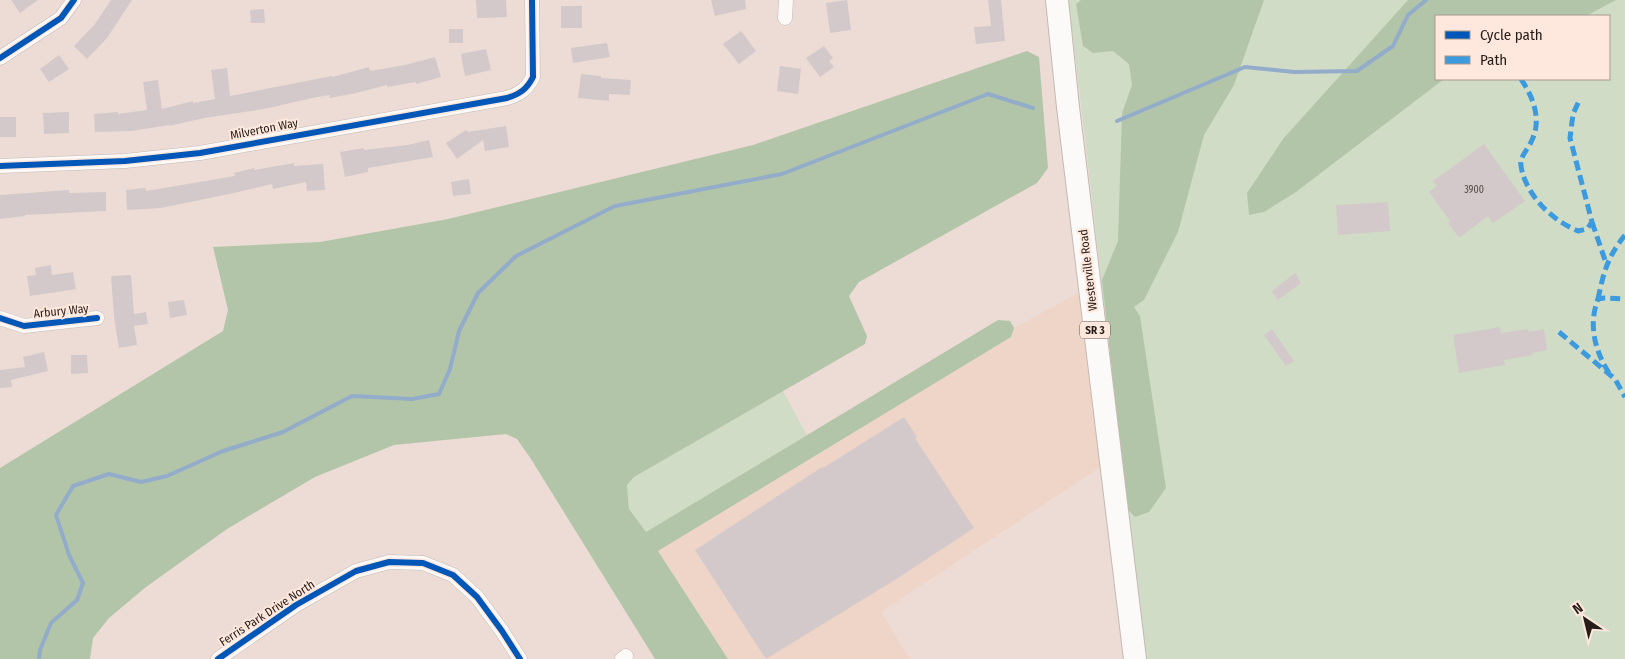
<svg xmlns="http://www.w3.org/2000/svg" width="1625" height="659" font-family="'Fira Sans Condensed',sans-serif">
<rect width="100%" height="100%" fill="#ecdcd5"/>
<path fill="#efd5c8" d="M1102,280L1120,454L881,612L910,659H728L658,551L1011,337L1014,328Z"/>
<path fill="#d1dcc6" fill-rule="evenodd" d="M1068,0H1625V659H1146C1118,440 1096,220 1068,0ZM1436,16H1609V79H1436Z
M783,391L807,435L645,533L629,509L627,485L634,477Z"/>
<path fill="#b3c5a8" d="M1081,0H1264L1234,85L1204,135L1178,232L1144,300L1134,307L1140,316L1166,488L1149,512L1135,517L1127,509L1102,280L1118,241L1122,113L1132,85L1129,64L1113,51L1093,53L1083,46L1076,4Z
M1408,0H1616L1586,16H1436V79H1444L1296,192L1264,212L1249,215L1247,193L1283,139Z
M1027,51L1039,57L1048,168L1037,183L859,282L849,296L867,336L865,344L634,477L627,485L629,509L646,532L998,320L1010,321L1014,328L1011,337L658,551L728,659H655L531,459L517,439L506,434L394,445L315,477L227,529L146,587L109,618L93,638L90,659H0V468L223,331L228,310L213,247L320,242L448,219L753,145Z"/>
<g fill="none" stroke-linecap="round" stroke-linejoin="round">
<path stroke="#92acca" stroke-width="4" d="M1117,121L1245,67L1294,72L1357,71L1393,46L1408,15L1426,0
M39,659L40,650L51,623L77,600L83,583L69,555L56,515L73,486L109,474L141,482L167,476L223,451L283,432L352,396L412,399L439,394L450,369L459,331L478,293L516,256L615,206L782,174L988,94L1033,108"/>
</g>
<path fill="#d3c9ca" d="M11,0H38L20,13Z
M111,0H132L107,38L87,59L74,46L95,24Z
M476,0H506L507,17L477,18Z
M711,0H745L746,9L715,16Z
M847,0L851,30L830,33L826,3Z
M988,0H1001L1005,41L976,44L974,27L991,26Z
M561,6H582V28H561Z
M264,9L265,23H251L250,10Z
M449,29H463V43H449Z
M741,31L756,51L739,64L723,44Z
M607,43L610,57L573,63L571,48Z
M824,46L833,58L829,61L834,67L820,77L806,58Z
M486,49L491,70L465,76L461,54Z
M59,55L69,69L49,82L40,69Z
M435,57L441,77L416,84V82L387,87V85L356,93L330,98V95L317,97L264,109L204,118L169,126V125L132,131L95,132L94,114L118,112V114L147,110L143,82L158,80L162,109L193,101V103L215,99L211,70L227,68L230,96L332,76L333,77L369,67L370,71L405,65Z
M780,66L801,69L798,94L777,91Z
M581,74L601,76V78L631,80L630,95L609,94V101L578,98Z
M69,112V133L44,134L43,113Z
M0,117H16V137H0Z
M506,126L509,147L485,151L483,140L457,159L446,143L466,130L468,132Z
M429,140L433,157L368,168V172L345,177L340,152L364,148V150L408,145Z
M1484,144L1525,201L1493,223L1488,216L1459,238L1448,223L1450,221L1429,192L1437,186L1433,181Z
M294,163V166L323,164L325,190L307,191L306,182L273,189L272,184L234,193L161,208L127,210L126,190L145,188L146,191L235,176L234,173L254,168V170Z
M469,179L471,194L453,196L451,182Z
M69,190V193L106,192V211L25,215V216L0,219V195Z
M1388,202L1390,231L1338,235L1336,205Z
M51,265L52,275L73,272L76,289L30,296L27,276L36,275L35,268Z
M1295,273L1301,283L1278,300L1272,291Z
M131,275L134,314L146,312L148,324L134,326L137,345L119,348L114,317L111,276Z
M184,300L187,315L170,318L168,302Z
M1500,327L1501,333L1528,329L1529,332L1544,329L1547,350L1532,353L1533,355L1504,360L1505,365L1459,373L1453,335Z
M1272,329L1294,361L1286,366L1264,335Z
M44,352L48,371L11,380L12,387L0,388V370L25,367L23,357Z
M71,355H87L88,373L71,374Z
M904,417L917,437L915,438L974,528L898,578L766,659L695,550L822,467L823,468Z"/>
<g fill="none" stroke-linecap="round" stroke-linejoin="round">
<defs>
<path id="street" d="M785,18L786,0
M0,58L61,18L74,0
M0,166L125,161L200,153L507,98C520,94 527,89 533,77L532,0
M0,318L24,326L97,318
M218,659L296,605L356,571L389,562L423,563L453,575L477,597L502,631L520,659
M622,659L626,656"/>
<path id="primary" d="M1057,0L1068,107L1135,659"/>
</defs>
<use href="#street" stroke="#c5b9b3" stroke-width="15"/>
<use href="#primary" stroke="#c5b9b3" stroke-width="24"/>
<use href="#street" stroke="#fcfaf9" stroke-width="14"/>
<use href="#primary" stroke="#fcfaf9" stroke-width="22"/>
<path stroke="#3c9bdf" stroke-width="5" stroke-dasharray="10 5" stroke-linecap="butt" d="M1521,79C1533,97 1542,119 1532,140C1529,147 1523,154 1521,160C1520,165 1522,171 1523,175C1532,201 1554,221 1578,231L1587,229L1592,222L1570,138L1573,114L1579,101
M1592,222L1606,263
M1598,299C1604,271 1607,258 1625,235
M1559,332L1615,379L1625,397
M1609,373C1595,351 1588,325 1598,299L1604,298L1625,299"/>
<defs>
<path id="cycleway" d="M0,58L61,18L74,0
M0,166L125,161L200,153L507,98C520,94 527,89 533,77L532,0
M0,318L24,326L97,318
M218,659L296,605L356,571L389,562L423,563L453,575L477,597L502,631L520,659"/>
</defs>
<use href="#cycleway" stroke="#fee8dd" stroke-width="9"/>
<use href="#cycleway" stroke="#0057b8" stroke-width="6"/>
</g>
<g text-anchor="middle" dominant-baseline="central" stroke-width="4" stroke-linejoin="round" paint-order="stroke">
<g font-size="10" fill="#524946">
<text x="1474" y="190">3900</text>
</g>
<rect fill="#fee8dd" stroke="#675a53" stroke-width="1" x="1080" y="321.5" width="30" height="17" rx="4"/>
<g font-size="11" font-weight="bold" fill="#261d18">
<text x="1095" y="330">SR 3</text>
</g>
<g font-size="12" fill="#261d18" stroke="#fee8dd">
<text transform="translate(264 129) rotate(-11)">Milverton Way</text>
<text transform="translate(1088 270) rotate(-97)">Westerville Road</text>
<text transform="translate(61 311) rotate(-6)">Arbury Way</text>
<text transform="translate(267 613) rotate(-33)">Ferris Park Drive North</text>
</g>
</g>
<rect x="1435" y="15" width="175" height="65" fill="#fee8dd" stroke="#a8978e"/>
<rect x="1445" y="31" width="25" height="8" fill="#0057b8" stroke="#a8978e"/>
<text x="1480" y="40" font-size="15" fill="#261d18">Cycle path</text>
<rect x="1445" y="56" width="25" height="8" fill="#3c9bdf" stroke="#a8978e"/>
<text x="1480" y="65" font-size="15" fill="#261d18">Path</text>
<g transform="translate(1585 619) rotate(325)" stroke="#fee8dd" stroke-width="4" paint-order="stroke">
<path d="M0-4L9 19L0 12L-9 19Z" fill="#261d18"/>
<text y="-8" font-size="14" font-weight="bold" text-anchor="middle" fill="#261d18">N</text>
</g>
</svg>
